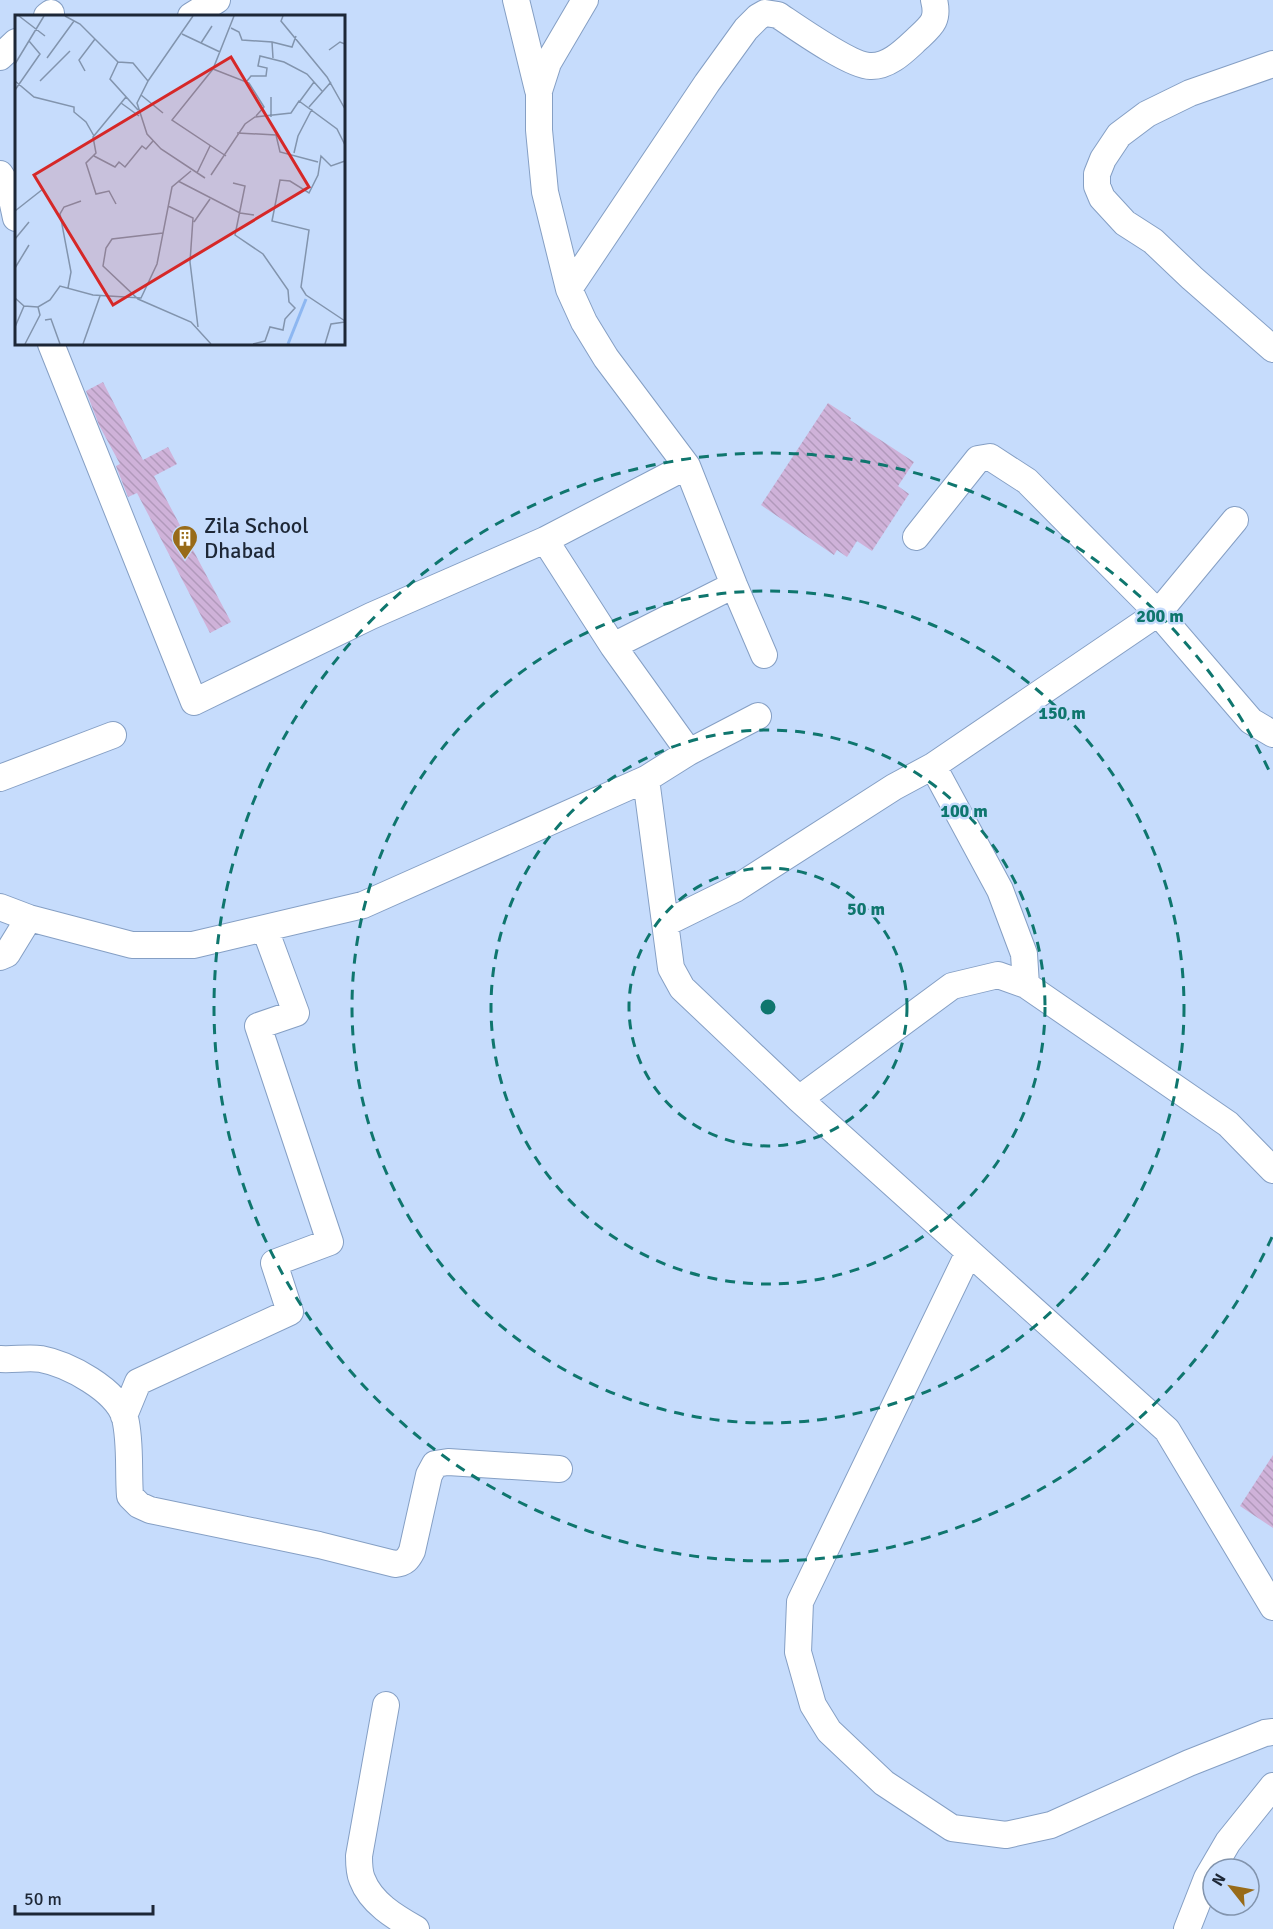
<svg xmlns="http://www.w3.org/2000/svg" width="1273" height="1929" font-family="Signika,sans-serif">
<defs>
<pattern id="building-back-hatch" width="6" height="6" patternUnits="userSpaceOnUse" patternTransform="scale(1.5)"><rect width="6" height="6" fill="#cfb2d9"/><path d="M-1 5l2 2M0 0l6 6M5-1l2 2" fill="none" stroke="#b199bb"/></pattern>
</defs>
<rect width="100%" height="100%" fill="#c6dcfc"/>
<path fill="url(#building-back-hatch)" d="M103,382L143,460L168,447L177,464L154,476L231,622L210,633L137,493L128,497L116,466L120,464L99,425L86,391Z
M828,403L851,418L850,420L914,462L898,486L909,494L872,551L857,541L847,557L837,550L834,555L761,505Z
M1273,1455V1528L1240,1506Z"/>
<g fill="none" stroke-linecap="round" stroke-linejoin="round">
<defs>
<path id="minor" d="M516,0L538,90
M585,0L548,63L539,91V130L545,192L569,289L584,322L606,358L687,466L734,585L764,655
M47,16L51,13
M191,16L217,0
M0,57L16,42
M1273,64L1190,93L1147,114L1119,135L1103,159L1097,174V186L1102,198L1125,223L1153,241L1192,278L1273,349
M0,174L10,190L16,218
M569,289L707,83L746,29L758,17L765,13L778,15C796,27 851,66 870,66C889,67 905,50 917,39C932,25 939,20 934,0
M51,344L194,702L371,616L545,540L687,466
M916,537L978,459L990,457L1027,481L1158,613L1251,721L1273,734
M545,540L613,646L689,752
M613,646L734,585
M933,766L1000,890L1024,954L1026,985
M0,778L113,735
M646,779L671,968L682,988L799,1099L1167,1430L1273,1607
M0,907L29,918L132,945H193L363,905L646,779L689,752L758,716
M666,923L735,889L894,787L933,766L1158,613L1235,520
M0,957L7,954L29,918
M799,1099L952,986L998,975L1026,985L1228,1124L1273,1170
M969,1252L800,1602L798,1652L813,1705L829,1731L884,1783L952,1828L1006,1835L1051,1825L1189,1763L1265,1733L1273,1732
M0,1359C14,1360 28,1357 41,1359C68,1364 117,1390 125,1418C131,1443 128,1470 130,1496L139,1505L150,1510L319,1545L395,1564C405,1563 408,1559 412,1551L429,1475L435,1464L448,1462L559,1469
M124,1416L138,1382L290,1312L274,1263L330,1242L258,1026L296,1013L265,929
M386,1705L359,1856C359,1863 359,1872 362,1879C371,1903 395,1917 416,1929
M1187,1929L1207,1878L1228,1842L1273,1786"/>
</defs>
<use href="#minor" stroke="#859fc4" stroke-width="28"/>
<use href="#minor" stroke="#fff" stroke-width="26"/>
</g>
<g fill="none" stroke="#0f766e" stroke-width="3" stroke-dasharray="10 8">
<circle cx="768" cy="1007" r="139"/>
<circle cx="768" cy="1007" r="277"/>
<circle cx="768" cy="1007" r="416"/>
<path d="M1272 1237A554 554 0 1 1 1272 777"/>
</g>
<defs>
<symbol id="building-pin" viewBox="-11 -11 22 30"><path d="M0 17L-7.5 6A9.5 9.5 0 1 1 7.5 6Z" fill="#986b19" stroke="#c6dcfc"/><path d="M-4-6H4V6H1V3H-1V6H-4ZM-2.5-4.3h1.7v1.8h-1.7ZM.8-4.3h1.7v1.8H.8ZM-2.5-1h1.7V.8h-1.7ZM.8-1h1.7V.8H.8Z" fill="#fff"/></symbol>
</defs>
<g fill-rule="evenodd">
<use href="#building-pin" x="170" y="523" width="30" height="40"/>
</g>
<g text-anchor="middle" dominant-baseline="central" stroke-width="5" stroke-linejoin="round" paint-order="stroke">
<g font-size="22" fill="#1d2736" stroke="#c6dcfc" text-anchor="start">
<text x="204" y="525">Zila School<tspan x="204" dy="25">Dhabad</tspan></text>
</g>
</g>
<g transform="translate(15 15)">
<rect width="330" height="330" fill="#c6dcfc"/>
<path fill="none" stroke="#8db7f1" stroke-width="3" d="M273,329L291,284"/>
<path fill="none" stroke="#8294ad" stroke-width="1.5" d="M4,1L30,21M50,1L65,9L103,47L118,48L133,66L122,88L132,119L146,134L190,163M268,1L266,6L312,62L330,94M216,13L224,17L227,25L257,27L258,43M167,19L205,37M257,27L277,32L281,21M186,28L197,11M314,35L325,27L330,29M32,43L59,6M103,47L95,64L123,95M0,49L29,1M198,54L234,68L249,92L241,101M70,56L64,45L80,24M0,66L19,82L59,92V97L71,107L79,121M25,66L55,36M133,66L178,1M232,66L236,61H251L252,53L243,51L245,41L269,47L292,59L307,76M0,75L25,39L14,26M126,80L148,98M285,86L299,67M106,88L124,101M294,92L316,67M256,102V82M222,118L261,120L265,137L303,147M279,138L283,121L297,94M79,141L100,152L104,147L110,152L127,131L131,134L138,126M211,141L157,105L198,54L219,1M330,146L316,151L306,141L303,160L294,178L275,166L265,165L257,206L294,215L286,272L291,280L330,306M182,158L195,131M196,160L230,109L240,102L276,98L284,86L322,114L330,130M163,166L225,198L239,200M218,168L230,171L220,220L248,239L273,275L274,287L280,293L270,304L268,315L255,312L250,326L238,329M101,189L94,176L81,179L71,148L81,138L78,122L111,82M153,191L178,203L175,247L183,312M0,196L28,174M179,207L195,184M148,218L97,224L91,233L88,251L123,284L176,307L196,329M0,224L14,207M0,253L14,230M53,273L56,257L45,199L49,192L66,186M0,283L9,291L23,292L35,285L45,271L78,280L126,283L142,249L157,172L176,156M30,305L36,304L45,329M0,312L9,291M10,329L25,300L23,292M68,329L85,281M310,329L316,309L330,307"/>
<path fill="#d62828" fill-opacity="0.15" stroke="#d62828" stroke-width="3" d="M216,42L294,172L98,290L19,160Z"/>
<rect width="330" height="330" fill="none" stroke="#1d2736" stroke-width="3"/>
</g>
<circle cx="768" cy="1007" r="9" fill="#0f766e" stroke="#c6dcfc" stroke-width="3"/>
<g font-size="18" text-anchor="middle" font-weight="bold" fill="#0f766e" stroke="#c6dcfc" stroke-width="5" stroke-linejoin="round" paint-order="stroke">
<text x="1160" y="622">200 m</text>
<text x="1062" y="719">150 m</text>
<text x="964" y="817">100 m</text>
<text x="866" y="915">50 m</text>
</g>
<g transform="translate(1231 1887) rotate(301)"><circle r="28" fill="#c6dcfc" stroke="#8294ad" stroke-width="1.5"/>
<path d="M0-4.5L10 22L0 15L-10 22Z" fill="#986b19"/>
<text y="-9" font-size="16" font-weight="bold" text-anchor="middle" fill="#1d2736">N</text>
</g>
<path d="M15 1905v9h138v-9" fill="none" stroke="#1d2736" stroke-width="3"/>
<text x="24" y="1905" font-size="18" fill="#1d2736" stroke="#c6dcfc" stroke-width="4.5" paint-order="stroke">50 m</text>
</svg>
